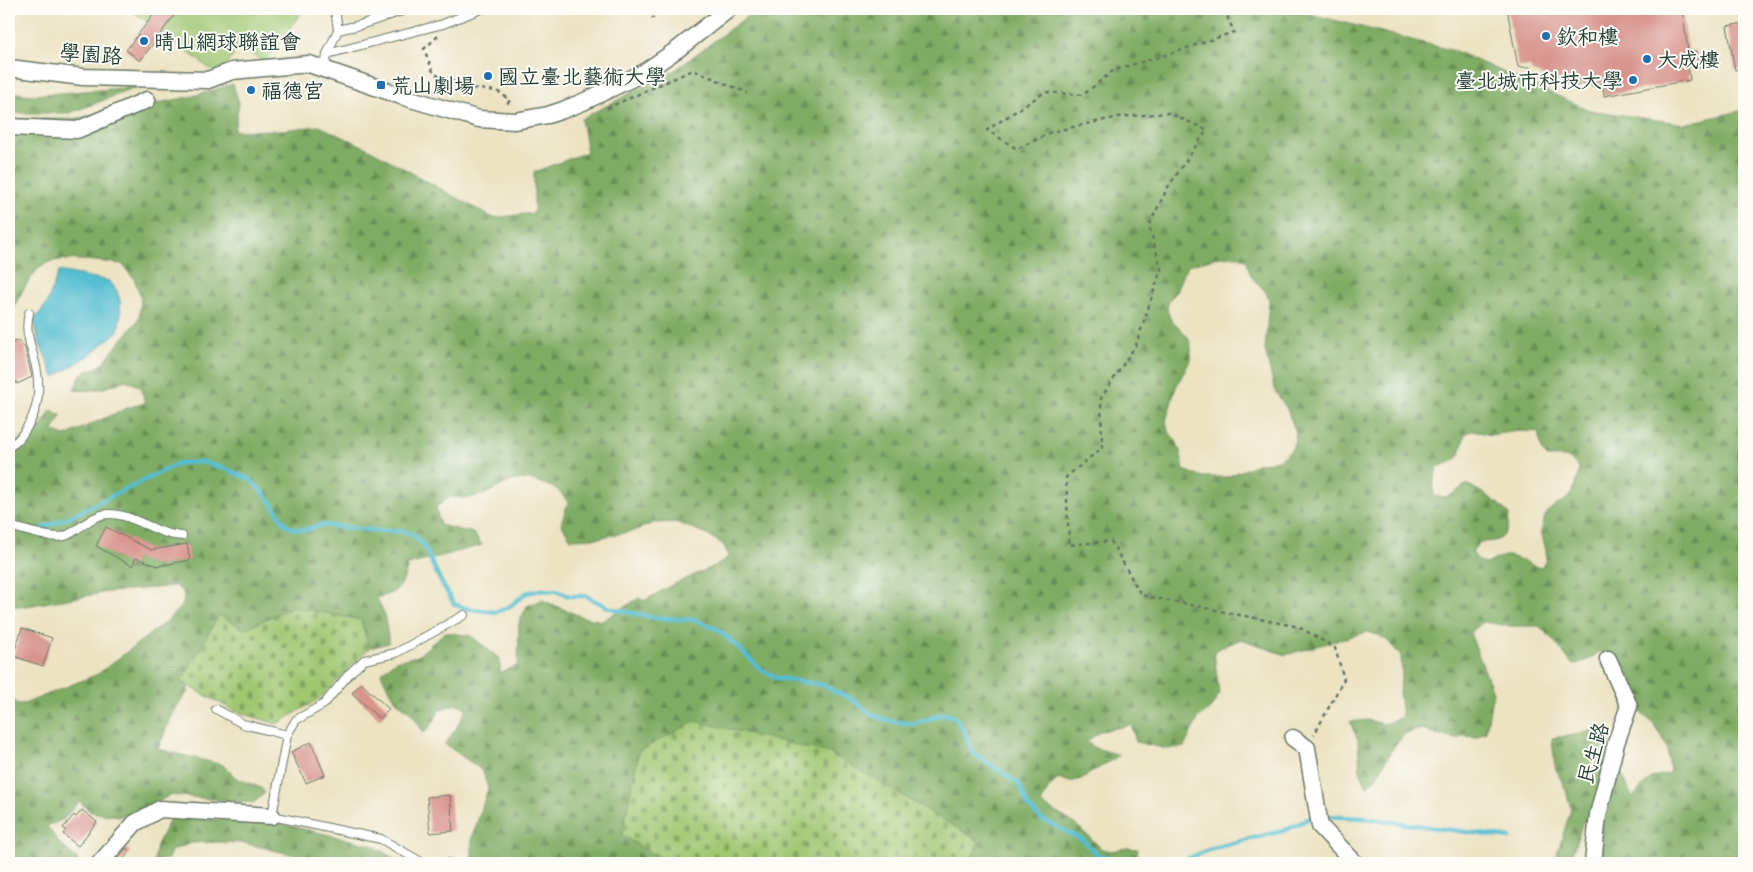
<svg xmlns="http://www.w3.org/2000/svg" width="1753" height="872" font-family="Itim,'LXGW WenKai TC',sans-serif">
<defs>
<pattern id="forest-firs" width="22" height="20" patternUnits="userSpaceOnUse" patternTransform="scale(1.25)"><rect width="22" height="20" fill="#7fac64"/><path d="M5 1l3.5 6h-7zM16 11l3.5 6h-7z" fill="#678d53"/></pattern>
<pattern id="cemetery-stones" width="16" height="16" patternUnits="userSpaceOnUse" patternTransform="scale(1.25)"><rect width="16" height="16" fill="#9fc772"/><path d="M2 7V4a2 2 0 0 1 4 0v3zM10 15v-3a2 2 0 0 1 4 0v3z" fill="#81a35e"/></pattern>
</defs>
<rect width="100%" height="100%" fill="#fdfcf7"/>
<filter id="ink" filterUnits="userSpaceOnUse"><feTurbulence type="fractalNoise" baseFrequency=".02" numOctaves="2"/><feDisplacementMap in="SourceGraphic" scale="10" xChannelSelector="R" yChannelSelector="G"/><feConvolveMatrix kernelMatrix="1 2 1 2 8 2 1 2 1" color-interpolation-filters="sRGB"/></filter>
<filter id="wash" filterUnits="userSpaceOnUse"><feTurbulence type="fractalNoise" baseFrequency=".0096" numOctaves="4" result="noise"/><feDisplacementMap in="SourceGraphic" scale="20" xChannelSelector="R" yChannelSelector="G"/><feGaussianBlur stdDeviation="1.12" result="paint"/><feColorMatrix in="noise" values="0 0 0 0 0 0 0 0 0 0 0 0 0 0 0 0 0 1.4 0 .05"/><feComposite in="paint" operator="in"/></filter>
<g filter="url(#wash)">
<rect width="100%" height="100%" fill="#ece3c3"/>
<path fill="url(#forest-firs)" stroke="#4f744c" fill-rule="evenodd" d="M757,9H1291L1455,51L1589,110L1684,124L1744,110V863H1603L1584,819L1569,863H1554L1571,809L1566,790L1555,767L1552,738L1580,734L1602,728L1632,797L1652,777L1670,773L1667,747L1654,724L1640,712L1600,651L1590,659L1573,665L1555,642L1539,626H1511L1483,622L1470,633L1493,692L1486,731L1477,737L1461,736L1457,739L1441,736L1422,729L1406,733L1395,745L1376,778L1367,787L1360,770L1358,740L1350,722L1366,720L1384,724L1402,717L1399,691L1402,674L1401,656L1388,641L1378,635L1367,632L1285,655L1241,639L1214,651L1219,695L1211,708L1198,719L1184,747L1168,749L1136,742L1131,725L1101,731L1086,742L1095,748L1120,755L1081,779L1070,782L1058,778L1048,789L1041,804L1074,823L1102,849L1112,851L1127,848L1138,849L1135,863H970L978,840L622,835L667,863H472V838L488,789L483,771L445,744L457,727L467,708L457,704L439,710L434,722L424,733L412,714L396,701L385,682L381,673L395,661L418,656L445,632L471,636L500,659V673L518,665L519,622L527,606L542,600L582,617L602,621L639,598L644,601L672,585L719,564L729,556L723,544L702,532L676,522L654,523L633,531L599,538L571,539L561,524L568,502L557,489L533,480L521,479L511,481L483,495L467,498L450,497L436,507L440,525L473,533L482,545L408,565C401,588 401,591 377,598L384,613L389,643L369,648L361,620L293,607L244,629L219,615L182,681L188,685V692C173,709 166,729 158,749L223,765L236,778L261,788L265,793L253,803L170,795L139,814L118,816L90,812L79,801L64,819L47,826L59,843L78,859L77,863H9V693L16,704H24L98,674L167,621L183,604L184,594L176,586L108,592L21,607L9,605V447L42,425L51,410L61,415L53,431L65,436L127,408L145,403L141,387L125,380C109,388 92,392 74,390L81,374L100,366L139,319L141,297L134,279L122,264C105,262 56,255 43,265C30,274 16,303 9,317V119H72L190,97L233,84L239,103L234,131L282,130L319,126L367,148L493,218L534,213V172L587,152L581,119L675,70ZM1220,256L1240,257L1247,261L1249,271L1253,279L1266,292L1269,301L1265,350L1275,391L1287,409L1296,432L1295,440L1292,449L1280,459L1271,462L1260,463L1227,477H1203L1184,470L1180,450L1176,441L1168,431L1166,421L1176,387L1191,359V347L1188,337L1170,318L1167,309L1169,300L1176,293L1183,273L1190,265ZM1473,430L1490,435L1519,431L1538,432L1542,450L1547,457C1564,457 1569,454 1579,469L1578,477L1571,494L1564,501L1556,505L1546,513L1541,531L1546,550V560L1541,568C1529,565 1515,555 1505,556C1498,557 1492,562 1485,564L1477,559L1472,552L1479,542C1502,542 1508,538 1509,514C1498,502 1482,492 1467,484C1454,492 1451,500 1434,496L1433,486L1437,467C1464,458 1458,459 1465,434Z
M138,87L70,113H9V92L33,95Z
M171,817L278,823L372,845L401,863H295V855L243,843L218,842L191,843L171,851L168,859L154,861L157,845Z"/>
<path fill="url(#cemetery-stones)" stroke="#5f8253" d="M293,607L361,620L369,648L320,698L277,724L235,711L181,682L219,615L244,629Z
M695,721L830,753L979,841L970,863H667L622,835L639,751Z"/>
<path fill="#9fc772" stroke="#5f8253" d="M129,9H158L148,22Z
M179,9H304L264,63L241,46L218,75L162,32Z"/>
<path fill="#54bed0" stroke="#3a7e82" d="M59,271L110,281L117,291L120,301L121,314L118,331L89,356L54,377L39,342L34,320L47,303Z"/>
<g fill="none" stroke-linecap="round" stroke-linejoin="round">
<path stroke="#54bed0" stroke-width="4.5" d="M42,528L67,518L179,463L202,462L226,469L251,480L271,502L285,524L291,528L304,530L322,525L378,531H402L414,535L424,546L439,578L454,604L464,608L496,612L509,607L526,593L542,590L556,591L569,596H586L610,608L655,618L695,620L717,629L736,645L760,669L777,678L823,685L835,692L849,697L871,714L889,721L914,724L944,714L955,717L964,731L974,754L1019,784L1028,806L1041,819L1083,840L1097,855L1131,863
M1322,816L1364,818L1510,838
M1177,863L1213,848L1286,830L1314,816"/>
</g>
<g id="blocks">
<path fill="#d8948d" d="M158,9H179L140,61L126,50Z
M1507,9H1682L1688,51H1696L1700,67H1688L1690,80L1604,96L1603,83L1592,86L1591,81L1575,86L1532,72L1530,67H1518Z
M1744,23V68L1735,70L1727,26Z
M18,340L25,348L32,377L17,384L12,373L14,372L9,361V344Z
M106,527L151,550L187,544L190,560L158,566L136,558L132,566L96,546Z
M22,628L52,638L43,666L13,656Z
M361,683L389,709L380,719L352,693Z
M311,742L325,775L306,783L291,752Z
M450,795L453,831L430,833L427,797Z
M82,810L97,822L78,846L63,834L66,830L63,828L74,815L76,817Z
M126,848L130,852L120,863H113Z"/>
</g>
</g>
<g filter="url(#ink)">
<use href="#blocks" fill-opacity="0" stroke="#677766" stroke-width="1"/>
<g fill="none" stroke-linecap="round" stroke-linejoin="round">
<defs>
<path id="service" d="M338,30L360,25L408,9
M327,54L443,24L481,9
M325,70L327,54L338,30L335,9
M9,447C20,440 22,435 29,424C41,403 40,378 33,355C29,340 25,329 29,313
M9,526C23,529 51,540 65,536C80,530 92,514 109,514C135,514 156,535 182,536
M216,709L243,724L287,735
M450,863H423L381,839L272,816L287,735L296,720L324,704L349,674L364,660L396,653L464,615"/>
<path id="minor" d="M9,68L83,77L208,80L232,71L309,64L404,97L479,119L515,121L548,115L563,110L583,102L643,73L678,49L729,9
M9,127L77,130L147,100
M1293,738L1307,748L1320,826L1355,863
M100,863L135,823L160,809L272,816
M1593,863L1598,815L1616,743L1629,706L1608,659"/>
</defs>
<use href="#service" stroke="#677766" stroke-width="10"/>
<use href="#minor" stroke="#677766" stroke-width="19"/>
<path stroke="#677766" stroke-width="2.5" stroke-dasharray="4 4" stroke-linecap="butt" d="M651,9L653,19
M1224,9L1234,32L1169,54L1114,70L1083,95L1045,92L987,130L1017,149L1051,132L1118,117L1169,113L1207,130L1168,187L1149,225L1161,269L1136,345L1101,398L1102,448L1066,477L1069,545L1111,541L1141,595L1299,627L1335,648L1344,679L1314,735
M438,36L424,49L434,74L469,88L497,91L510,100L506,106
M607,108L693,70L748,93"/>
<use href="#service" stroke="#fff" stroke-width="8"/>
<use href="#minor" stroke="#fff" stroke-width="16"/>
</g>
</g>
<g fill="#1f6fb2" stroke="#fdfcf7" stroke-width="2">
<circle cx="1546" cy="36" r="5"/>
<circle cx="144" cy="41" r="5"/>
<circle cx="1647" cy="59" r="5"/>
<circle cx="488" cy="76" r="5"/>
<circle cx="1633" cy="80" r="5"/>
<rect x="376" y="80" width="10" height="10" rx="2.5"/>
<circle cx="251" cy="90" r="5"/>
</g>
<g text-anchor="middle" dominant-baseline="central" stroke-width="4" stroke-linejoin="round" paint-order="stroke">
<g font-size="21" fill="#1f3d34" stroke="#fdfcf7" text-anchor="start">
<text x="1556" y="36">欽和樓</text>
<text x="154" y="41">晴山網球聯誼會</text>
<text x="1657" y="59">大成樓</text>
<text x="498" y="76">國立臺北藝術大學</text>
<text x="1623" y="80" text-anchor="end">臺北城市科技大學</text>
<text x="391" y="85">荒山劇場</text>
<text x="261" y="90">福德宮</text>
</g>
<g font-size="21" fill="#1f3d34" stroke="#fdfcf7">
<text transform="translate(91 54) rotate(4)">學園路</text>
<text transform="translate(1593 753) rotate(-74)">民生路</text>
</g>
</g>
<rect width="1753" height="872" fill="none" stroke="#fdfcf7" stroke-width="30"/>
</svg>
